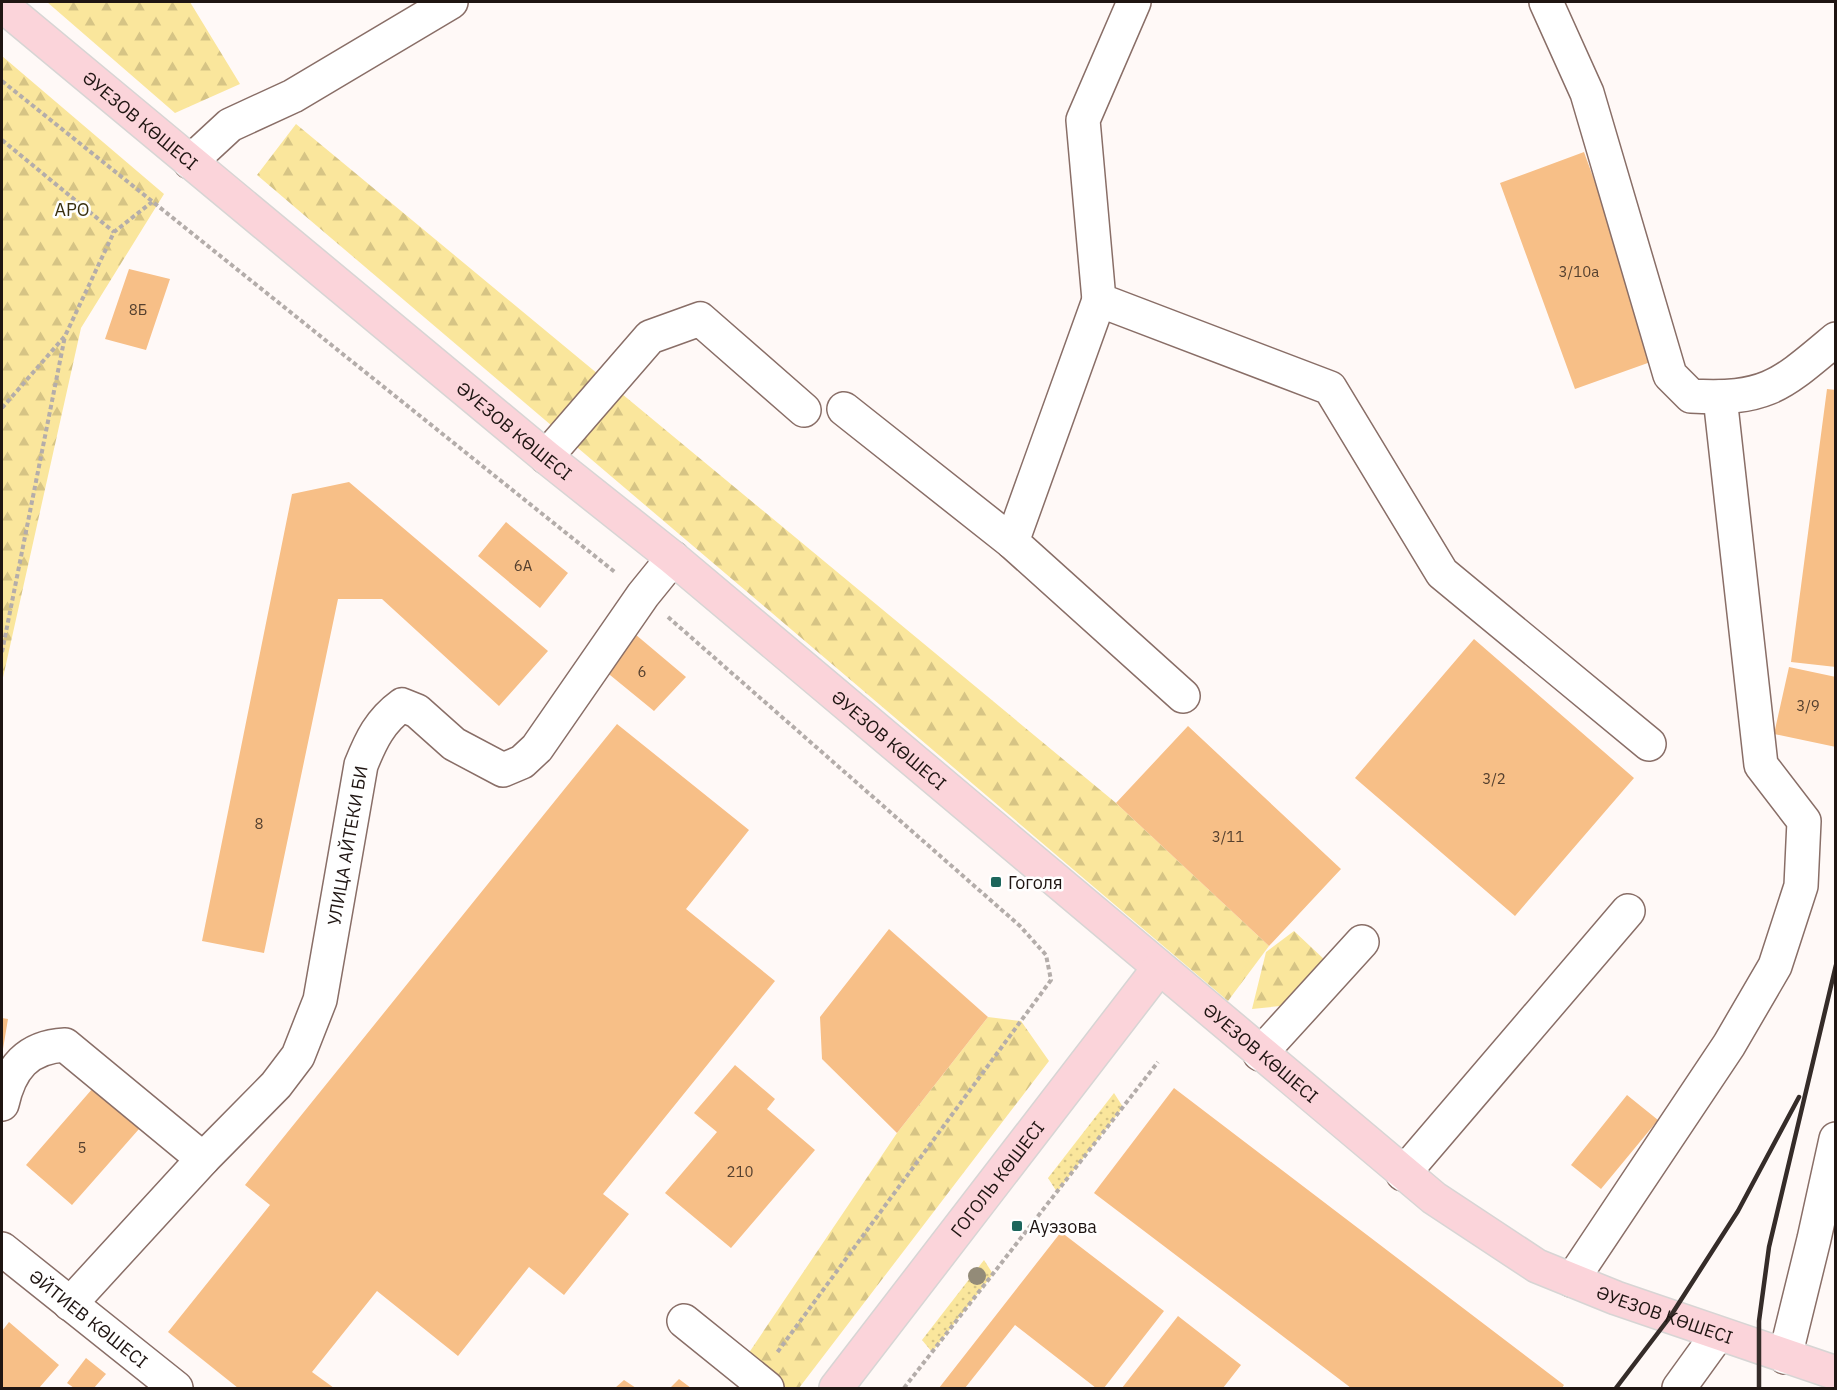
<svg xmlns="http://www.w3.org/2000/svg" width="1837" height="1390" font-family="'IBM Plex Sans',sans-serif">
<defs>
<pattern id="grass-dots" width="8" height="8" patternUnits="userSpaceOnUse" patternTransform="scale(1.5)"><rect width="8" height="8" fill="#fae69c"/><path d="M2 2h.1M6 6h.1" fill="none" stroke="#d6c485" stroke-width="1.8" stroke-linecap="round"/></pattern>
<pattern id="forest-firs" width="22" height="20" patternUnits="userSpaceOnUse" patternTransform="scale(1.5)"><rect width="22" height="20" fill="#fae69c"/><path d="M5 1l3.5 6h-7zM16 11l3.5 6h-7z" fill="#d6c485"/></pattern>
</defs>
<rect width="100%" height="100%" fill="#fff9f7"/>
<path fill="url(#grass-dots)" d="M1114,1093L1123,1107L1057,1192L1048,1178Z
M984,1260L993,1274L932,1352L922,1340Z"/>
<path fill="url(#forest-firs)" d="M47,2H190L240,84L175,113Z
M2,56L164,194L81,328L2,682Z
M296,124L1116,803L1269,946L1228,1001L257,175Z
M1294,931L1327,962L1290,1005L1252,1009L1266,952Z
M988,1017L1021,1021L1049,1061L799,1388H768L740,1366L897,1133Z"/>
<path fill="#f7bf87" d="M1584,152L1659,359L1575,389L1500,183Z
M129,269L170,279L146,350L105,339Z
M1827,389L1836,390V667L1791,662Z
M349,482L548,651L499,706L382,599H338L264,953L202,941L292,494Z
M506,522L568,573L540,608L478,556Z
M629,629L686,677L654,711L599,666Z
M1474,639L1634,778L1515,916L1355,778Z
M1789,667L1836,677V747L1774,734Z
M617,724L749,830L686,909L775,981L603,1194L629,1214L564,1295L529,1267L458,1356L377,1291L312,1372L334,1388H238L168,1332L270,1205L245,1185Z
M1188,726L1341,869L1269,946L1116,803Z
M889,929L988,1017L897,1133L822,1059L820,1017Z
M2,1018L8,1019L3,1049H2Z
M735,1065L775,1099L767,1109L815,1150L731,1248L665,1193L717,1132L694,1113Z
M93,1088L139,1129L72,1205L26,1165Z
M1174,1088L1564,1385L1562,1388H1351L1094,1193Z
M1627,1095L1658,1120L1601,1189L1571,1165Z
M1061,1232L1164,1311L1104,1388H1096L1015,1325L965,1388H939Z
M1178,1316L1241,1365L1223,1388H1122Z
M9,1322L59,1365L39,1388H2V1331Z
M86,1358L106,1374L94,1388H74L67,1383Z
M679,1379L691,1388H670Z
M624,1380L636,1388H615Z"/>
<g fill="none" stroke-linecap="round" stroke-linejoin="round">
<defs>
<g id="minor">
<path d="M1134,2L1083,120L1099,300L1330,388L1442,573L1649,744"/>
<path d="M1546,2L1587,93L1670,375L1691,396C1767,400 1780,386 1836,339"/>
<path d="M190,162L230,125L293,96L451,2"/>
<path d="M1099,300L1012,542L1183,696"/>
<path d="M844,409L1012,542"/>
<path d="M546,457L650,337L700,319L804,410"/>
<path d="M1260,1054L1362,942"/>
<path d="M2,1104C10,1068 27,1047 65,1045L203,1159"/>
<path d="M1403,1174L1628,911"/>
<path id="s1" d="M2,1249L176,1388"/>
<path d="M1572,1280L1729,1045L1775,966L1801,886L1804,821L1761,765L1720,397"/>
<path id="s2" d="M70,1304L203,1159L276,1085L298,1056L320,1000L361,765C371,740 380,721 402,705L417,711L454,744L503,770L522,762L537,748L643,595L673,558"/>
<path d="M684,1321L767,1388"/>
<path d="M1785,1357L1814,1239L1836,1139"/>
<path d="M1679,1388L1718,1334"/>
</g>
<g id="major">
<path id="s3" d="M2,5L546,457L673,558L1434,1198L1537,1266L1616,1298L1836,1373"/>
<path id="s4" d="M836,1388L1159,968"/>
</g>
</defs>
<use href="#minor" stroke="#896e67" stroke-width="36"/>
<use href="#major" stroke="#d7d5d4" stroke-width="36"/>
<path stroke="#b4adaa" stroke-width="4" stroke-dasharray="4.5 3" stroke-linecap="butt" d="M2,81L616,573
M2,140L114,232
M2,408L65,336L114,232L152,202
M668,617L1020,926L1046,955L1051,980L776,1354
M2,652L65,336
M904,1388L1158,1062"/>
<use href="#minor" stroke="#fff" stroke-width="33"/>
<use href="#major" stroke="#fbd4da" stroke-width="33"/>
<path stroke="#352c29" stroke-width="4.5" d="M1616,1388L1670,1317L1738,1211L1799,1097
M1759,1388V1321L1769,1247L1836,965"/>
</g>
<circle fill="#938b78" cx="977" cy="1276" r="9"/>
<g fill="#1d665c" stroke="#fff" stroke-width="2">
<rect x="990" y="876" width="12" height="12" rx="3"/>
<rect x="1011" y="1220" width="12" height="12" rx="3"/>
</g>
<g text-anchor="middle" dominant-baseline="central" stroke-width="5" stroke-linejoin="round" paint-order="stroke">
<g font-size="15" fill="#55402f">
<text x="1579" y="271">3/10а</text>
<text x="138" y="309">8Б</text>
<text x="523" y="565">6А</text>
<text x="642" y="671">6</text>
<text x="1808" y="705">3/9</text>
<text x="1494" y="778">3/2</text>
<text x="259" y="823">8</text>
<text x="1228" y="836">3/11</text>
<text x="82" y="1147">5</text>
<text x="740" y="1171">210</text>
</g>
<g font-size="18" fill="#1f1512" stroke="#fff">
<text stroke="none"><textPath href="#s3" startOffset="180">ӘУЕЗОВ КӨШЕСІ</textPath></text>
<text stroke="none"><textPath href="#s3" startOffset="666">ӘУЕЗОВ КӨШЕСІ</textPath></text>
<text stroke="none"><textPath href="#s3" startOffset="1152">ӘУЕЗОВ КӨШЕСІ</textPath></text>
<text stroke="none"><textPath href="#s2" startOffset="554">УЛИЦА АЙТЕКИ БИ</textPath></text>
<text stroke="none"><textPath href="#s3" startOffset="1638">ӘУЕЗОВ КӨШЕСІ</textPath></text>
<text stroke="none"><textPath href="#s4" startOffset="264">ГОГОЛЬ КӨШЕСІ</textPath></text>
<text stroke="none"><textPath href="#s3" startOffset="2124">ӘУЕЗОВ КӨШЕСІ</textPath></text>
<text stroke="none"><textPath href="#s1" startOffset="111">ӘЙТИЕВ КӨШЕСІ</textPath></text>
</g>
<g font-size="18" fill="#3a3110" stroke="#fff">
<text x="72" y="209">АРО</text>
</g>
<g font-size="18" fill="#1f1512" stroke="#fff" text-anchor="start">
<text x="1008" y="882">Гоголя</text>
<text x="1029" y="1226">Ауэзова</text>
</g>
</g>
<rect width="1837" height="1390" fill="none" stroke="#1f1512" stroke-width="6"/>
</svg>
